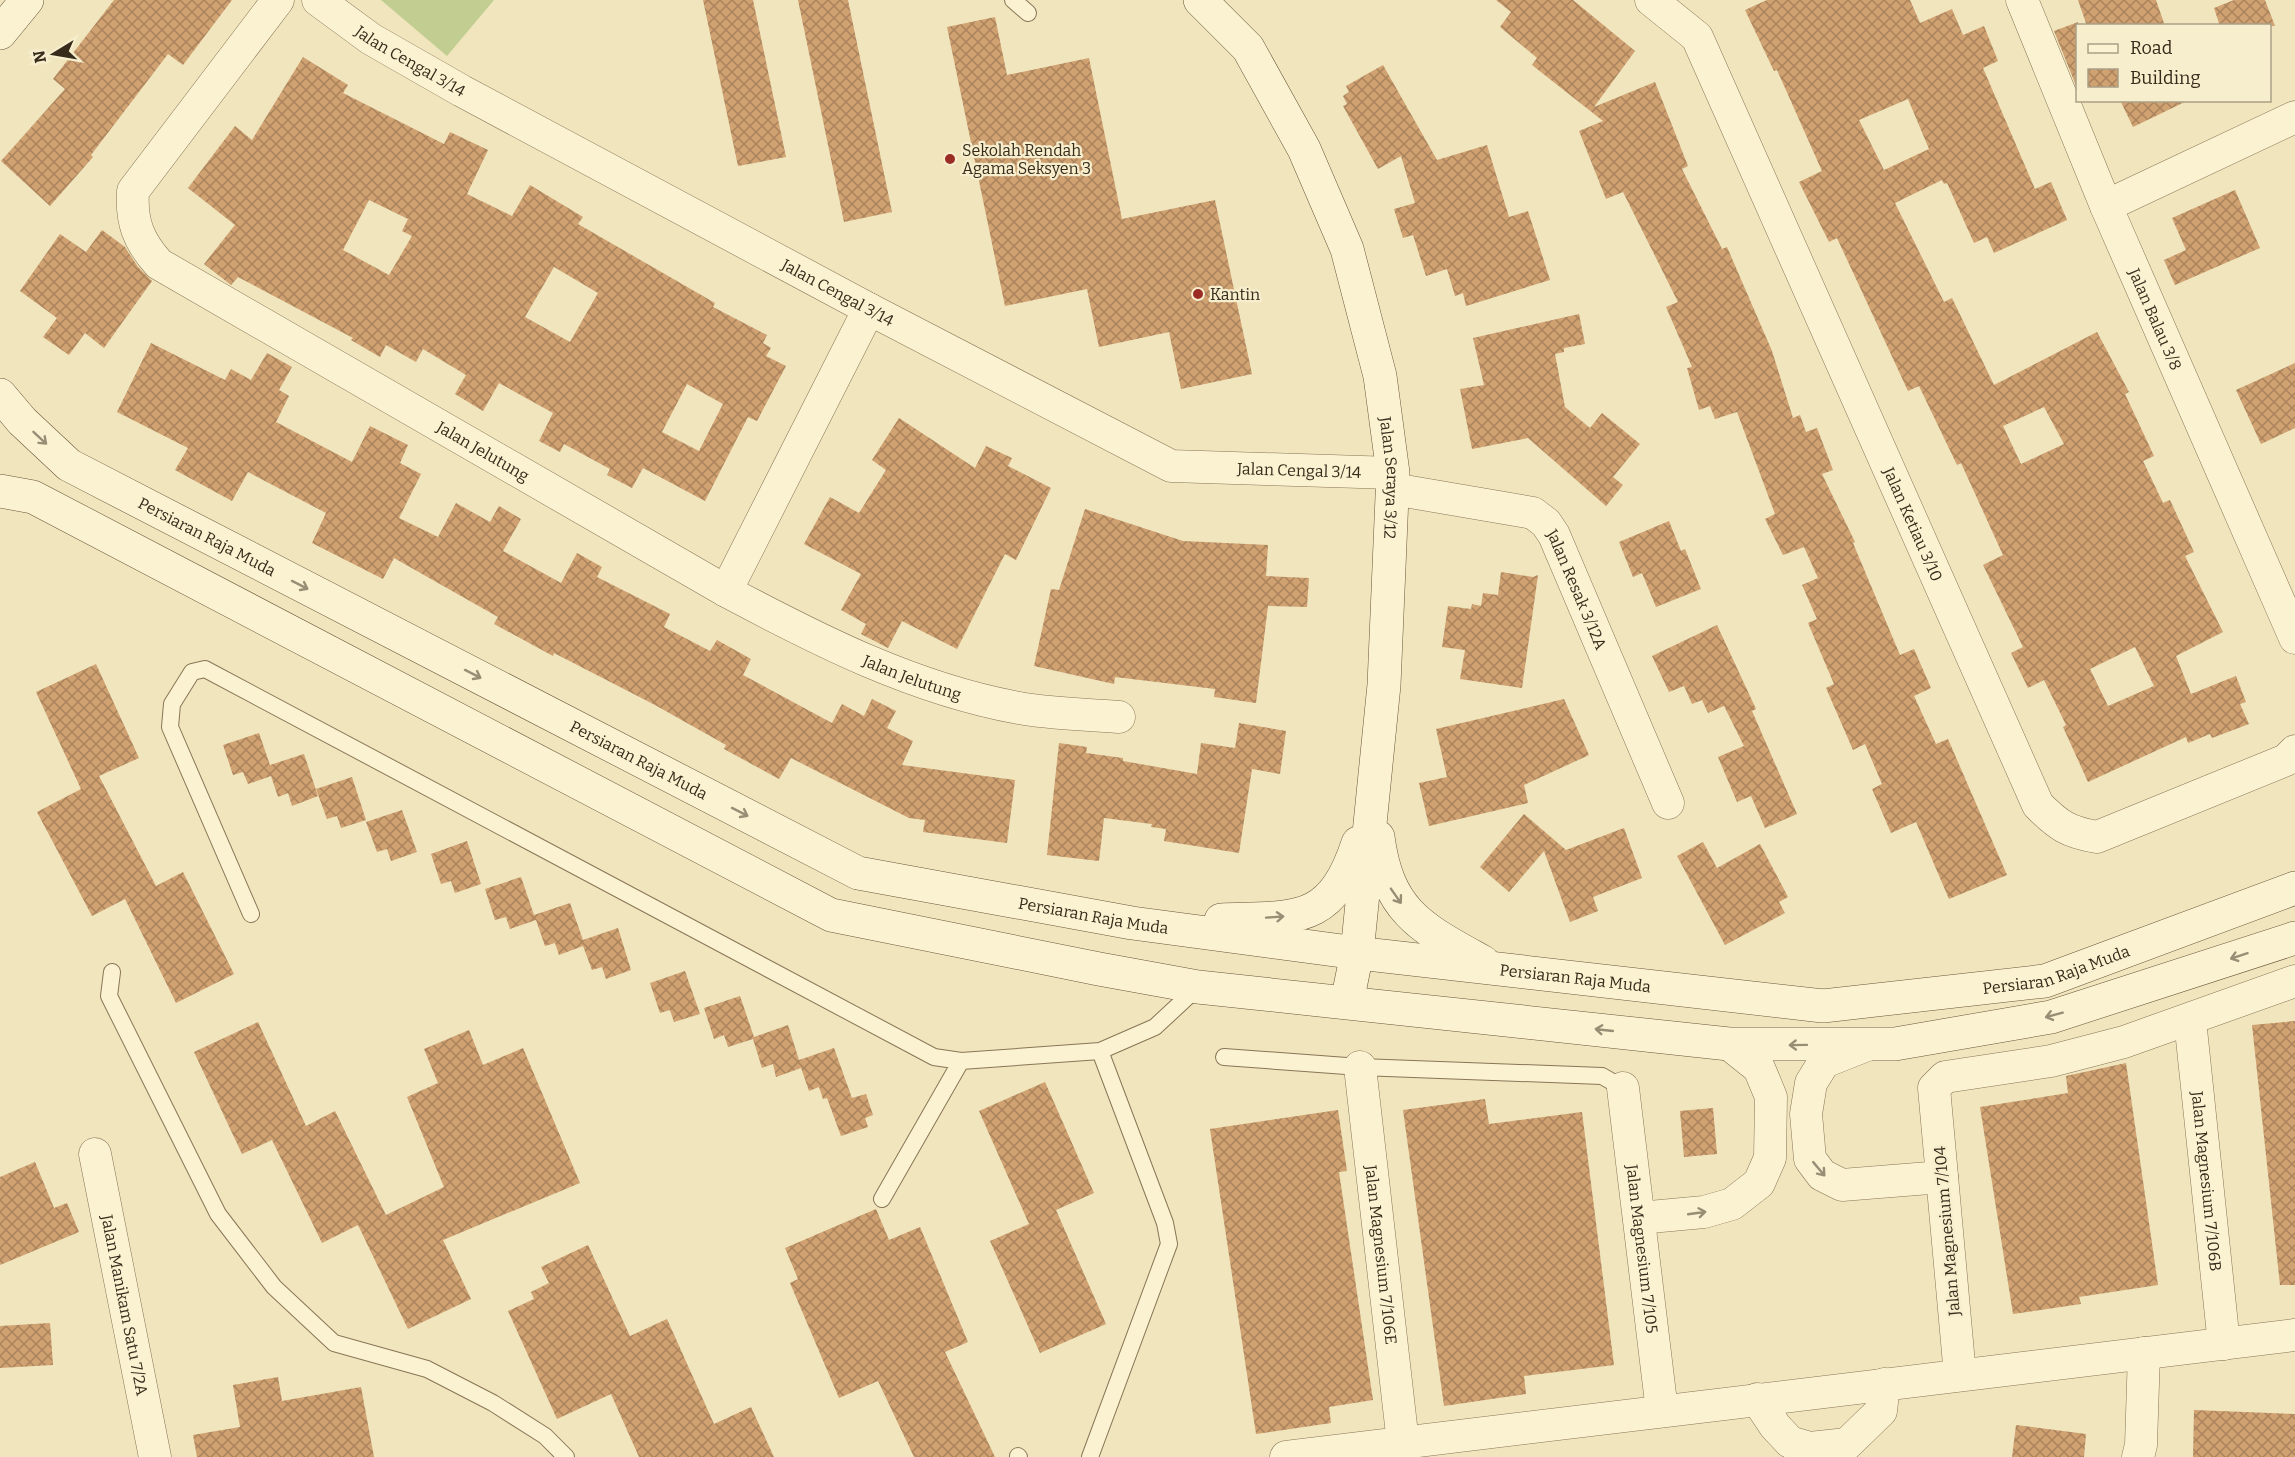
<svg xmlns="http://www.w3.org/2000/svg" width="2295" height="1457" font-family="Bitter,serif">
<defs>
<pattern id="building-cross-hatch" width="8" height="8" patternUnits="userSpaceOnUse" patternTransform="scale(1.5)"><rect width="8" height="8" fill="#d0a171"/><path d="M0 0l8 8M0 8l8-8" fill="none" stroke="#aa835c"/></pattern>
</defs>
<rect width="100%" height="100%" fill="#f0e5bd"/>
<path fill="#c2ce91" d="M381,0H494L447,56Z"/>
<path fill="url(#building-cross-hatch)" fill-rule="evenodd" d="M114,0H232L183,65L168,54L91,155L93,157L50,206L1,161L65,89L53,79Z
M703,0H753L786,157L738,166Z
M798,0H848L892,212L844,222Z
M1496,0H1573L1635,51L1594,107L1655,82L1688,166L1682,169L1722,249L1727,247L1772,351L1793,418L1800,415L1806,432L1817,428L1833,470L1822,474L1855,542L1853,543L1900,655L1914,649L1931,688L1914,696L1936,744L1948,739L2007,875L1949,899L1916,822L1891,833L1872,789L1882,784L1865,744L1853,750L1826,688L1834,684L1808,623L1817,619L1802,585L1818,578L1804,547L1783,555L1765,519L1775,514L1737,412L1715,419L1710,406L1699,410L1687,368L1692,367L1666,307L1678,302L1623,192L1606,199L1579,131L1603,121L1532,65L1537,58L1500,27L1511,12Z
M1767,0H1910L1920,23L1952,9L1963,35L1984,26L1998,61L1983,68L2035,189L2051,182L2067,220L1994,253L1987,237L1974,243L1947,183L1944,184L1942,180L1895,203L1944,302L1952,298L1994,385L2097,332L2129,392L2125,394L2154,456L2143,461L2163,503L2170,500L2194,552L2185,556L2223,632L2176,656L2191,694L2236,676L2246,702L2240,704L2249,724L2212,738L2210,734L2188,743L2186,737L2088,782L2063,727L2066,725L2044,680L2028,688L2011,653L2023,647L1983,565L2003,555L1961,463L1957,465L1919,386L1908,391L1837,238L1829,242L1799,182L1822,171L1777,70L1774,71L1745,10ZM1908,99L1929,149L1884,170L1859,120ZM2044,407L2064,444L2021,464L2003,426ZM2135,647L2154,686L2108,706L2090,669Z
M2078,0H2156L2165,26H2087Z
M2234,0H2265L2275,26H2220L2214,8Z
M995,17L1007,75L1089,58L1122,219L1215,200L1252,374L1181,389L1169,332L1099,347L1087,289L1005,306L947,27Z
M2078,22V88H2077L2054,31Z
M303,57L348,85L343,93L444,144L450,132L488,150L467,194L512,216L530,185L583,217L578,224L715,303L713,307L767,335L763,343L771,348L766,356L786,366L757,421L748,417L705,501L643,468L632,488L607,475L610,469L564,444L560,452L539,441L553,413L499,383L483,411L455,394L466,375L423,349L416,362L386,345L380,357L351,340L353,338L238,277L231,285L204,264L235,225L188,188L235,126L252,140ZM369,200L408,219L402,231L412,236L389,275L343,250ZM554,267L598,293L570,342L525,317ZM687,384L723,404L699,451L662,432Z
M1383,65L1437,160L1487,145L1509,217L1528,211L1550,280L1466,306L1463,293L1455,296L1447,269L1426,276L1413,235L1403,238L1394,209L1415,203L1401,156L1378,169L1343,106L1347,104L1343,96L1349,92L1346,86Z
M2120,100H2189L2133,127Z
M2235,190L2260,248L2175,285L2164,260L2186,250L2172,218Z
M102,230L125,247L138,267L152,281L104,348L85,333L69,355L43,337L57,318L20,291L60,234L86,252Z
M1579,314L1585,344L1564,348V352L1555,354L1565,407L1590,428L1602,413L1640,444L1613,477L1623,485L1606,506L1528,438L1472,449L1460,389L1484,385L1473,338Z
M151,343L225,380L231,369L251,380L267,353L292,367L279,390L289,396L276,422L352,462L370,426L408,445L400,463L421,474L399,518L438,537L456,503L490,522L499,506L521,519L503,551L561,583L577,553L602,567L597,577L670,614L664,627L710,651L717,640L751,659L743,675L832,723L842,704L864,716L872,699L896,711L887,728L913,741L902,765L1015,780L1007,843L923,832L925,820L909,818L791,758L779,779L724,749L726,745L655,705L554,653L553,656L494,624L498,617L394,558L383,579L312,543L326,513L248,472L232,501L175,470L188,448L117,412Z
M2295,363V428L2261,444L2236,390Z
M899,418L975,468L986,446L1012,458L1008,466L1051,488L1016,560L1005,554L957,649L902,621L888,648L861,634L866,624L841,610L861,574L804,544L830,497L859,513L886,470L872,460Z
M1085,509L1183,541L1268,545L1266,576L1309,578L1307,607L1268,606L1256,703L1214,697L1215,689L1115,677L1114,684L1034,666L1051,589L1059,590Z
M1669,521L1681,551L1685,549L1701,589L1656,607L1642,573L1633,577L1619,542Z
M1501,572L1533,577L1538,575L1522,688L1460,679L1465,650L1442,647L1448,606L1471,609L1472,604L1481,606L1483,593L1498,595Z
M1717,625L1756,709L1752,711L1797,814L1765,828L1751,796L1737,802L1718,757L1744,746L1724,706L1708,713L1702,700L1692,704L1684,686L1669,692L1652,656Z
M96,664L139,758L99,776L156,886L183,872L234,974L176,1003L125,899L92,916L37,812L81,789L36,692Z
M1564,699L1589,755L1524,785L1528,803L1429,826L1419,783L1447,777L1436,729Z
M1239,723L1286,731L1280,774L1252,769L1239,853L1164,841L1166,829L1151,827L1152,824L1104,818L1099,861L1047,855L1059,743L1087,747L1086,753L1123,758V761L1197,774L1201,743L1235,748Z
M259,733L270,765L304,754L318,796L292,806L288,793L278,797L271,776L248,784L243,772L233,775L223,745Z
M352,777L366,820L341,828L337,816L327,819L316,789Z
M402,810L417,852L391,861L387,849L377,852L366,822Z
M1524,814L1566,850L1624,828L1642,878L1593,897L1598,911L1570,922L1544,851L1509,892L1480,867Z
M467,841L481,884L455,893L451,881L441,884L431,854Z
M1703,842L1717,868L1760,844L1788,897L1779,902L1785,913L1725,945L1677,856Z
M521,877L534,915L570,903L583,940L618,928L631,970L606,979L602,967L592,970L583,946L559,955L555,943L545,946L536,920L510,929L506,917L495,920L485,889Z
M685,971L700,1014L674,1022L670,1010L660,1013L650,983Z
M740,996L754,1037L788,1025L799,1060L834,1048L852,1098L866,1094L873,1115L865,1118L868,1127L841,1136L827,1098L823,1099L819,1087L809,1091L801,1068L776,1077L773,1064L762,1068L753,1039L728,1047L724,1035L714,1039L704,1008Z
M2295,1021V1285H2280L2252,1025Z
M258,1022L306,1126L335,1111L386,1215L444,1187L407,1097L438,1083L424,1049L469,1030L483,1065L523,1048L580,1183L443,1240L471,1299L408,1329L358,1225L322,1243L272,1140L242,1154L194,1052Z
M2126,1063L2158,1285L2079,1297L2081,1304L2013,1314L1980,1107L2068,1093L2066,1076Z
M1045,1082L1094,1193L1056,1210L1106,1324L1040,1353L990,1241L1029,1224L979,1111Z
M1485,1099L1489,1124L1582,1112L1614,1365L1524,1376L1526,1394L1444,1406L1403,1110Z
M1713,1108L1717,1154L1684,1157L1680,1111Z
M1338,1110L1347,1171L1339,1172L1373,1400L1329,1407L1331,1423L1256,1434L1210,1129Z
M35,1162L54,1208L67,1203L79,1232L0,1265V1177Z
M876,1209L889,1240L920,1227L968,1342L945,1352L995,1457H914L878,1381L839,1398L790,1283L798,1279L785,1248Z
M588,1245L630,1336L667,1319L714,1424L751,1407L774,1457H639L611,1394L557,1419L508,1311L534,1299L531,1292L549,1283L541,1267Z
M50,1323L53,1365L0,1368V1326Z
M278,1377L282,1401L361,1387L374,1457H197L193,1435L240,1427L233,1385Z
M2194,1410L2295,1414V1457H2193Z
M2016,1425L2086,1434L2084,1457H2012Z"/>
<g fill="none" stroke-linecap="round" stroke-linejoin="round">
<defs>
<path id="lane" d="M1013,0L1028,13
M251,914L170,727L172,704L192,672L205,669L934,1057L961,1061L1100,1051
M112,972L109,996L218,1214L274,1287L334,1343L427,1369L493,1403L545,1436L566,1457
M1224,1057L1360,1067L1602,1076L1623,1088
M882,1199L961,1061
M1018,1456L1019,1457
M1090,1457L1169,1244L1165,1223L1100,1051L1155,1027L1198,987"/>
<g id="street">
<path id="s1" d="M278,0L133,191C131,221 138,241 159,264L726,591C818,640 914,689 1019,708C1051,714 1086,714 1119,717"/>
<path id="s2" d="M318,0L371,39L462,91L869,309L1171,466L1393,473"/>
<path id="s3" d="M1651,0L1697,37L2038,805C2059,826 2068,832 2097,837L2286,760L2295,751"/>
<path id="s4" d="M2022,0L2106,206L2295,638"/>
<path d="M2106,206L2295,117"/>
<path id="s5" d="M1393,489L1533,513L1546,523L1554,535L1668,803"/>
<path d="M726,591L869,309"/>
<path id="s6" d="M2190,1020L2224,1344"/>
<path d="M1867,1045L1824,1062L1811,1083L1806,1114L1810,1159L1822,1175L1842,1185L1942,1177"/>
<path id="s7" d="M1360,1067L1403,1443"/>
<path id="s8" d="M1623,1088L1662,1411"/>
<path id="s9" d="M95,1154L155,1457"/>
<path d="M1639,1218L1704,1212L1732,1204L1759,1183L1770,1158L1771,1097L1759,1068L1729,1044"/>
<path d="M1960,1375L1934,1088L1945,1077L2051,1061L2124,1042L2295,981"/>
<path d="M1757,1399L1775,1426L1790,1442L1810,1448L1847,1444L1881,1411L1884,1384"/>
<path d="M1286,1457L2295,1335"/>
<path d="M2138,1457L2141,1445L2144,1353"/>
</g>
<g id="secondary">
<path id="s10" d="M1200,0L1248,48L1304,149L1347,249L1380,376L1393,473L1384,685L1357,953L1347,1002"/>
<path d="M0,33L27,0"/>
<path id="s11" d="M0,395L22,421L69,465L858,873L1132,923L1357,953L1823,1006L2045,981L2295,888"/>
<path d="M0,491L33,497L831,915L1099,969L1198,987L1729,1044H1895L2051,1017L2295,938"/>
<path d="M1378,837C1388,913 1422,928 1483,962"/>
<path d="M1221,920C1297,917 1331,925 1358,843"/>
</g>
</defs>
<use href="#lane" stroke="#897556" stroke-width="18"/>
<use href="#street" stroke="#897556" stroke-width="33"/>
<use href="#secondary" stroke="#6a5639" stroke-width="34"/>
<use href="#lane" stroke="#faf2d1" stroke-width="16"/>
<use href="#street" stroke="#faf2d1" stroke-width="32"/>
<use href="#secondary" stroke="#faf2d1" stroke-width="33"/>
</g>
<defs><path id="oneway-shaft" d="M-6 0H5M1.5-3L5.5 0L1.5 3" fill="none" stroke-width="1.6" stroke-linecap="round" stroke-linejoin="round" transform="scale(1.5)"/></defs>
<g stroke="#988e76">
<use href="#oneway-shaft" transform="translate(40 438) rotate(43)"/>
<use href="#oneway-shaft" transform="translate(300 585) rotate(27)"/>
<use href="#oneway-shaft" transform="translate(473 674) rotate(27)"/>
<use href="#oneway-shaft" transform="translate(740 812) rotate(27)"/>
<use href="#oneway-shaft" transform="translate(1396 896) rotate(55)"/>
<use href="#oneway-shaft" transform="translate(1275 917) rotate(-4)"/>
<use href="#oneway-shaft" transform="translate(2239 956) rotate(162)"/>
<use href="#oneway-shaft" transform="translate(2054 1015) rotate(165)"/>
<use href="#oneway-shaft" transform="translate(1604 1030) rotate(-174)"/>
<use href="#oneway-shaft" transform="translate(1798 1045) rotate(179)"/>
<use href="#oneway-shaft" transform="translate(1819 1169) rotate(50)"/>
<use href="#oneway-shaft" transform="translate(1697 1213) rotate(-8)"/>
</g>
<g fill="#9b2c23" stroke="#f7eecd" stroke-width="2">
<circle cx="950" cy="159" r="6"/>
<circle cx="1198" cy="294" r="6"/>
</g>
<g text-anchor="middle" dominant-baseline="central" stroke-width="4.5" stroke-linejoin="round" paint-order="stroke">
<g font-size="16" fill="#372b1b" stroke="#f7eecd">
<text stroke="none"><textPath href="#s2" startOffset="111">Jalan Cengal 3/14</textPath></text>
<text stroke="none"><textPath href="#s2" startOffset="597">Jalan Cengal 3/14</textPath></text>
<text stroke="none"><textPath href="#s4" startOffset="346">Jalan Balau 3/8</textPath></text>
<text stroke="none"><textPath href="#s1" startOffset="694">Jalan Jelutung</textPath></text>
<text stroke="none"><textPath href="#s2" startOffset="1101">Jalan Cengal 3/14</textPath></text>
<text stroke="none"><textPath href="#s10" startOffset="526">Jalan Seraya 3/12</textPath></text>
<text stroke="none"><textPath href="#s3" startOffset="592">Jalan Ketiau 3/10</textPath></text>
<text stroke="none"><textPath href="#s11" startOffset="254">Persiaran Raja Muda</textPath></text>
<text stroke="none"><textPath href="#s5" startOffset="232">Jalan Resak 3/12A</textPath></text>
<text stroke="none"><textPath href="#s1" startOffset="1180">Jalan Jelutung</textPath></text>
<text stroke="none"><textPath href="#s11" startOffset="740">Persiaran Raja Muda</textPath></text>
<text stroke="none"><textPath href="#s11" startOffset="1226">Persiaran Raja Muda</textPath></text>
<text stroke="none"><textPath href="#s11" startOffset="2198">Persiaran Raja Muda</textPath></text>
<text stroke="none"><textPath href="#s11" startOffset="1712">Persiaran Raja Muda</textPath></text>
<text stroke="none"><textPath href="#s6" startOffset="162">Jalan Magnesium 7/106B</textPath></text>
<text transform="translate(1947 1231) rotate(-95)">Jalan Magnesium 7/104</text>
<text stroke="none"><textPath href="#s8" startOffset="162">Jalan Magnesium 7/105</textPath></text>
<text stroke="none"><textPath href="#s7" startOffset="189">Jalan Magnesium 7/106E</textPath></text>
<text stroke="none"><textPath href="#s9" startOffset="154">Jalan Manikam Satu 7/2A</textPath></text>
</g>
<g font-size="16" fill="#372b1b" stroke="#f7eecd" text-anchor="start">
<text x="962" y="150">Sekolah Rendah<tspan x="962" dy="18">Agama Seksyen 3</tspan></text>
<text x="1210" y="294">Kantin</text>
</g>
</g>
<rect x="2076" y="24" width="195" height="78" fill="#f7eecd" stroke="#aaa086" stroke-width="1.5"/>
<rect x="2088" y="44" width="30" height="9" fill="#faf2d1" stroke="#aaa086" stroke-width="1.5"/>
<text x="2130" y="54" font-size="18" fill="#372b1b">Road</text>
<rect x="2088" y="69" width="30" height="18" fill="url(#building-cross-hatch)" stroke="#aaa086" stroke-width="1.5"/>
<text x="2130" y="84" font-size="18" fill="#372b1b">Building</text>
<g transform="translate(54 54) rotate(259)" stroke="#f7eecd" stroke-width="4.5" paint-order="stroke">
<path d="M0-4.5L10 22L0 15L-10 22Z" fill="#372b1b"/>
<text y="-9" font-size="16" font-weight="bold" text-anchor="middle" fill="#372b1b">N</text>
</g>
</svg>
